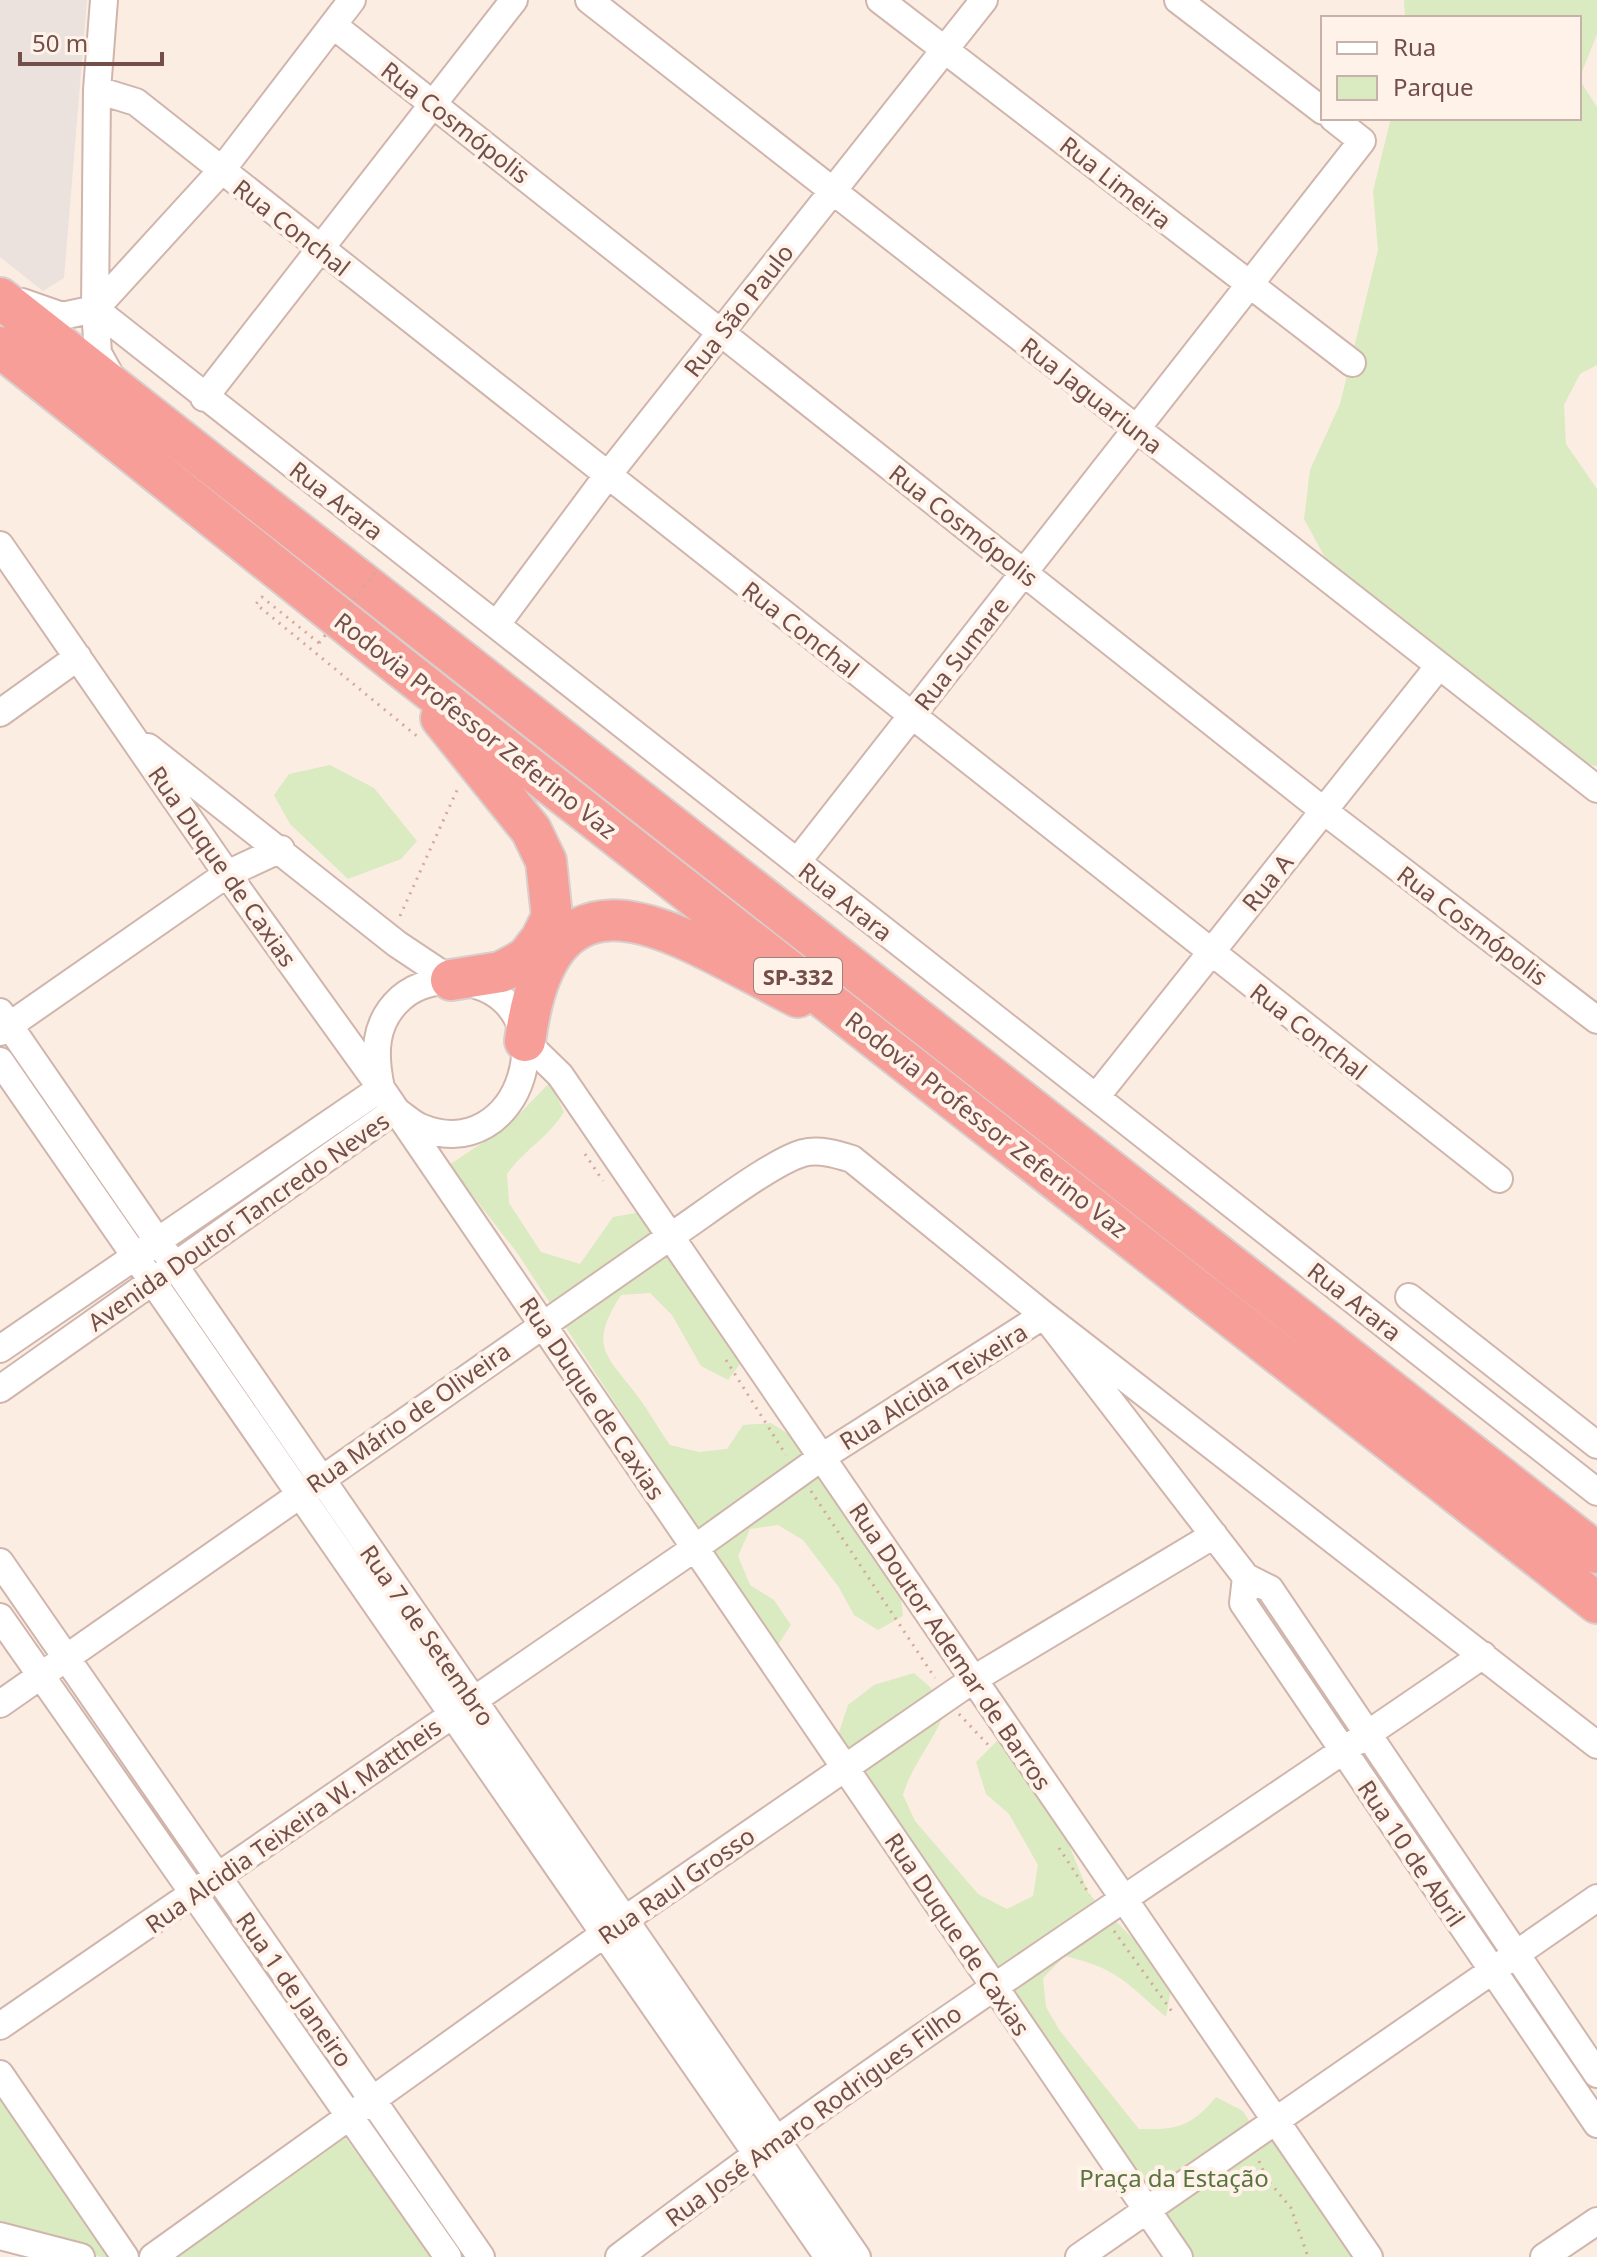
<svg xmlns="http://www.w3.org/2000/svg" width="1597" height="2257" font-family="'Noto Sans',sans-serif">
<rect width="100%" height="100%" fill="#fcede2"/>
<path fill="#ebe1dd" d="M0,0H87L64,278L43,291L0,257Z"/>
<path fill="#daeac1" d="M1404,0H1597V34L1579,79L1597,107V365L1580,374L1564,405L1566,444L1597,489V766L1573,763L1333,572L1304,519L1310,470L1340,404L1378,250L1373,191L1391,118H1579V18H1405Z
M330,765L374,788L417,841L401,859L348,879L290,824L274,795L289,774Z
M550,1082L564,1112C546,1140 527,1147 507,1174L509,1203L541,1252L580,1264L613,1217L641,1212L746,1356L728,1380L701,1366L672,1315L650,1293L621,1295C587,1348 607,1355 639,1398C650,1413 659,1430 670,1445L699,1452L727,1449L743,1425L771,1423L795,1438L900,1587L903,1616L878,1630L854,1615L838,1586L803,1540L778,1525L750,1529L738,1556L750,1585L774,1600L791,1625L775,1649L518,1254L449,1165L509,1125Z
M914,1673L931,1688L943,1716C931,1745 912,1765 903,1795L915,1821L978,1894L1007,1909L1033,1896L1038,1865L1009,1814L986,1794L976,1762L997,1741L1021,1757L1065,1835L1089,1894L1156,1962L1171,1989L1166,2017C1126,1983 1119,1969 1065,1956L1043,1978L1046,2007L1060,2031L1139,2129C1177,2130 1191,2127 1216,2097L1243,2111L1259,2137L1273,2129L1352,2257H1172L996,1999L970,1974L850,1763L838,1735L848,1705L874,1685Z
M0,2089L115,2257H101L0,2232Z
M343,2135L436,2257H171Z"/>
<g fill="none" stroke-linecap="round" stroke-linejoin="round">
<defs>
<path id="minor" d="M104,0L97,90L95,309L98,353L113,380
M589,0L1597,789
M880,0L1352,363
M1178,0L1323,111
M333,25L1324,811L1597,1020
M97,90L136,102L1499,1179
M22,302L62,316L95,309
M95,309L1597,1492
M95,309L221,171L352,0
M204,398L514,0
M0,545L227,874L381,1088L1179,2257
M497,624L607,476L984,0
M0,713L78,657
M148,747L397,944L451,980
M797,862L1362,141L1333,118
M0,1012L857,2257
M0,1032L227,874L281,849
M525,1041L560,1075L1369,2257
M0,1061L828,2257
M1096,1097L1438,667
M1409,1297L1597,1445
M0,1349L381,1088C374,1055 373,1023 401,998C417,984 442,978 463,982C574,1000 521,1170 420,1127C411,1123 403,1115 395,1110L0,1389
M0,1562L481,2257
M1246,1577L1243,1603L1597,2124
M0,1617L448,2257
M0,1704L671,1236C702,1216 771,1162 803,1153C819,1149 836,1154 852,1159L1044,1315L1597,1745
M0,2026L695,1548L822,1457L1044,1315L1246,1577L1270,1589L1597,2074
M0,2074L125,2257
M0,2236L81,2257
M153,2257L604,1934L974,1679L1214,1535
M619,2257C898,2043 1194,1855 1483,1655
M1079,2257L1597,1898
M1544,2257L1597,2221"/>
<path id="highway" d="M0,298L1597,1553
M0,347L398,665L1597,1603
M441,718L531,830L546,861L552,917L541,939L527,957L516,964L501,972L451,980
M525,1041C552,838 683,940 798,997"/>
</defs>
<use href="#minor" stroke="#d0b5ac" stroke-width="30"/>
<use href="#highway" stroke="#d8cecc" stroke-width="44"/>
<path stroke="#d6a89d" stroke-width="3" stroke-dasharray="2 6" stroke-linecap="butt" d="M319,643L262,597L256,604L418,737
M400,916L458,788
M585,1154L603,1181
M726,1360L786,1455
M811,1491L935,1678
M959,1714L992,1749
M1059,1848L1090,1895
M1114,1931L1173,2013
M1259,2161L1267,2179L1291,2208L1308,2257"/>
<use href="#minor" stroke="#fff" stroke-width="26"/>
<use href="#highway" stroke="#f79e99" stroke-width="40"/>
<path stroke="#d6a89d" stroke-width="3" stroke-dasharray="2 6" stroke-linecap="butt" d="M319,643L378,569"/>
</g>
<g text-anchor="middle" dominant-baseline="central" stroke-width="8" stroke-linejoin="round" paint-order="stroke">
<rect fill="#fff2e9" stroke="#9e8079" stroke-width="2" x="754" y="958" width="88" height="36" rx="6"/>
<g font-size="22" font-weight="bold" fill="#744f49">
<text x="798" y="976">SP-332</text>
</g>
<g font-size="24" fill="#744f49" stroke="#fff2e9">
<text transform="translate(456 122) rotate(38)">Rua Cosmópolis</text>
<text transform="translate(1116 182) rotate(38)">Rua Limeira</text>
<text transform="translate(292 227) rotate(38)">Rua Conchal</text>
<text transform="translate(738 310) rotate(-52)">Rua São Paulo</text>
<text transform="translate(1092 395) rotate(38)">Rua Jaguariuna</text>
<text transform="translate(337 500) rotate(38)">Rua Arara</text>
<text transform="translate(964 525) rotate(38)">Rua Cosmópolis</text>
<text transform="translate(801 629) rotate(38)">Rua Conchal</text>
<text transform="translate(961 653) rotate(-52)">Rua Sumare</text>
<text transform="translate(476 725) rotate(38)">Rodovia Professor Zeferino Vaz</text>
<text transform="translate(223 866) rotate(55)">Rua Duque de Caxias</text>
<text transform="translate(1267 882) rotate(-51)">Rua A</text>
<text transform="translate(846 901) rotate(38)">Rua Arara</text>
<text transform="translate(1473 925) rotate(37)">Rua Cosmópolis</text>
<text transform="translate(1309 1031) rotate(38)">Rua Conchal</text>
<text transform="translate(987 1124) rotate(38)">Rodovia Professor Zeferino Vaz</text>
<text transform="translate(238 1221) rotate(-35)">Avenida Doutor Tancredo Neves</text>
<text transform="translate(1355 1301) rotate(38)">Rua Arara</text>
<text transform="translate(933 1386) rotate(-32)">Rua Alcidia Teixeira</text>
<text transform="translate(593 1398) rotate(56)">Rua Duque de Caxias</text>
<text transform="translate(408 1417) rotate(-35)">Rua Mário de Oliveira</text>
<text transform="translate(428 1635) rotate(55)">Rua 7 de Setembro</text>
<text transform="translate(951 1646) rotate(56)">Rua Doutor Ademar de Barros</text>
<text transform="translate(293 1825) rotate(-35)">Rua Alcidia Teixeira W. Mattheis</text>
<text transform="translate(1412 1853) rotate(56)">Rua 10 de Abril</text>
<text transform="translate(676 1885) rotate(-35)">Rua Raul Grosso</text>
<text transform="translate(958 1934) rotate(56)">Rua Duque de Caxias</text>
<text transform="translate(295 1989) rotate(55)">Rua 1 de Janeiro</text>
<text transform="translate(813 2115) rotate(-36)">Rua José Amaro Rodrigues Filho</text>
</g>
<g font-size="24" fill="#59743e" stroke="#fff2e9">
<text x="1174" y="2177">Praça da Estação</text>
</g>
</g>
<rect x="1321" y="16" width="260" height="104" fill="#fff2e9" stroke="#c7b1a9" stroke-width="2"/>
<rect x="1337" y="42" width="40" height="12" fill="#ffffff" stroke="#c7b1a9" stroke-width="2"/>
<text x="1393" y="56" font-size="24" fill="#744f49">Rua</text>
<rect x="1337" y="76" width="40" height="24" fill="#daeac1" stroke="#c7b1a9" stroke-width="2"/>
<text x="1393" y="96" font-size="24" fill="#744f49">Parque</text>
<path d="M20 52v12h142v-12" fill="none" stroke="#744f49" stroke-width="4"/>
<text x="32" y="52" font-size="24" fill="#744f49" stroke="#fff2e9" stroke-width="6" paint-order="stroke">50 m</text>
</svg>
